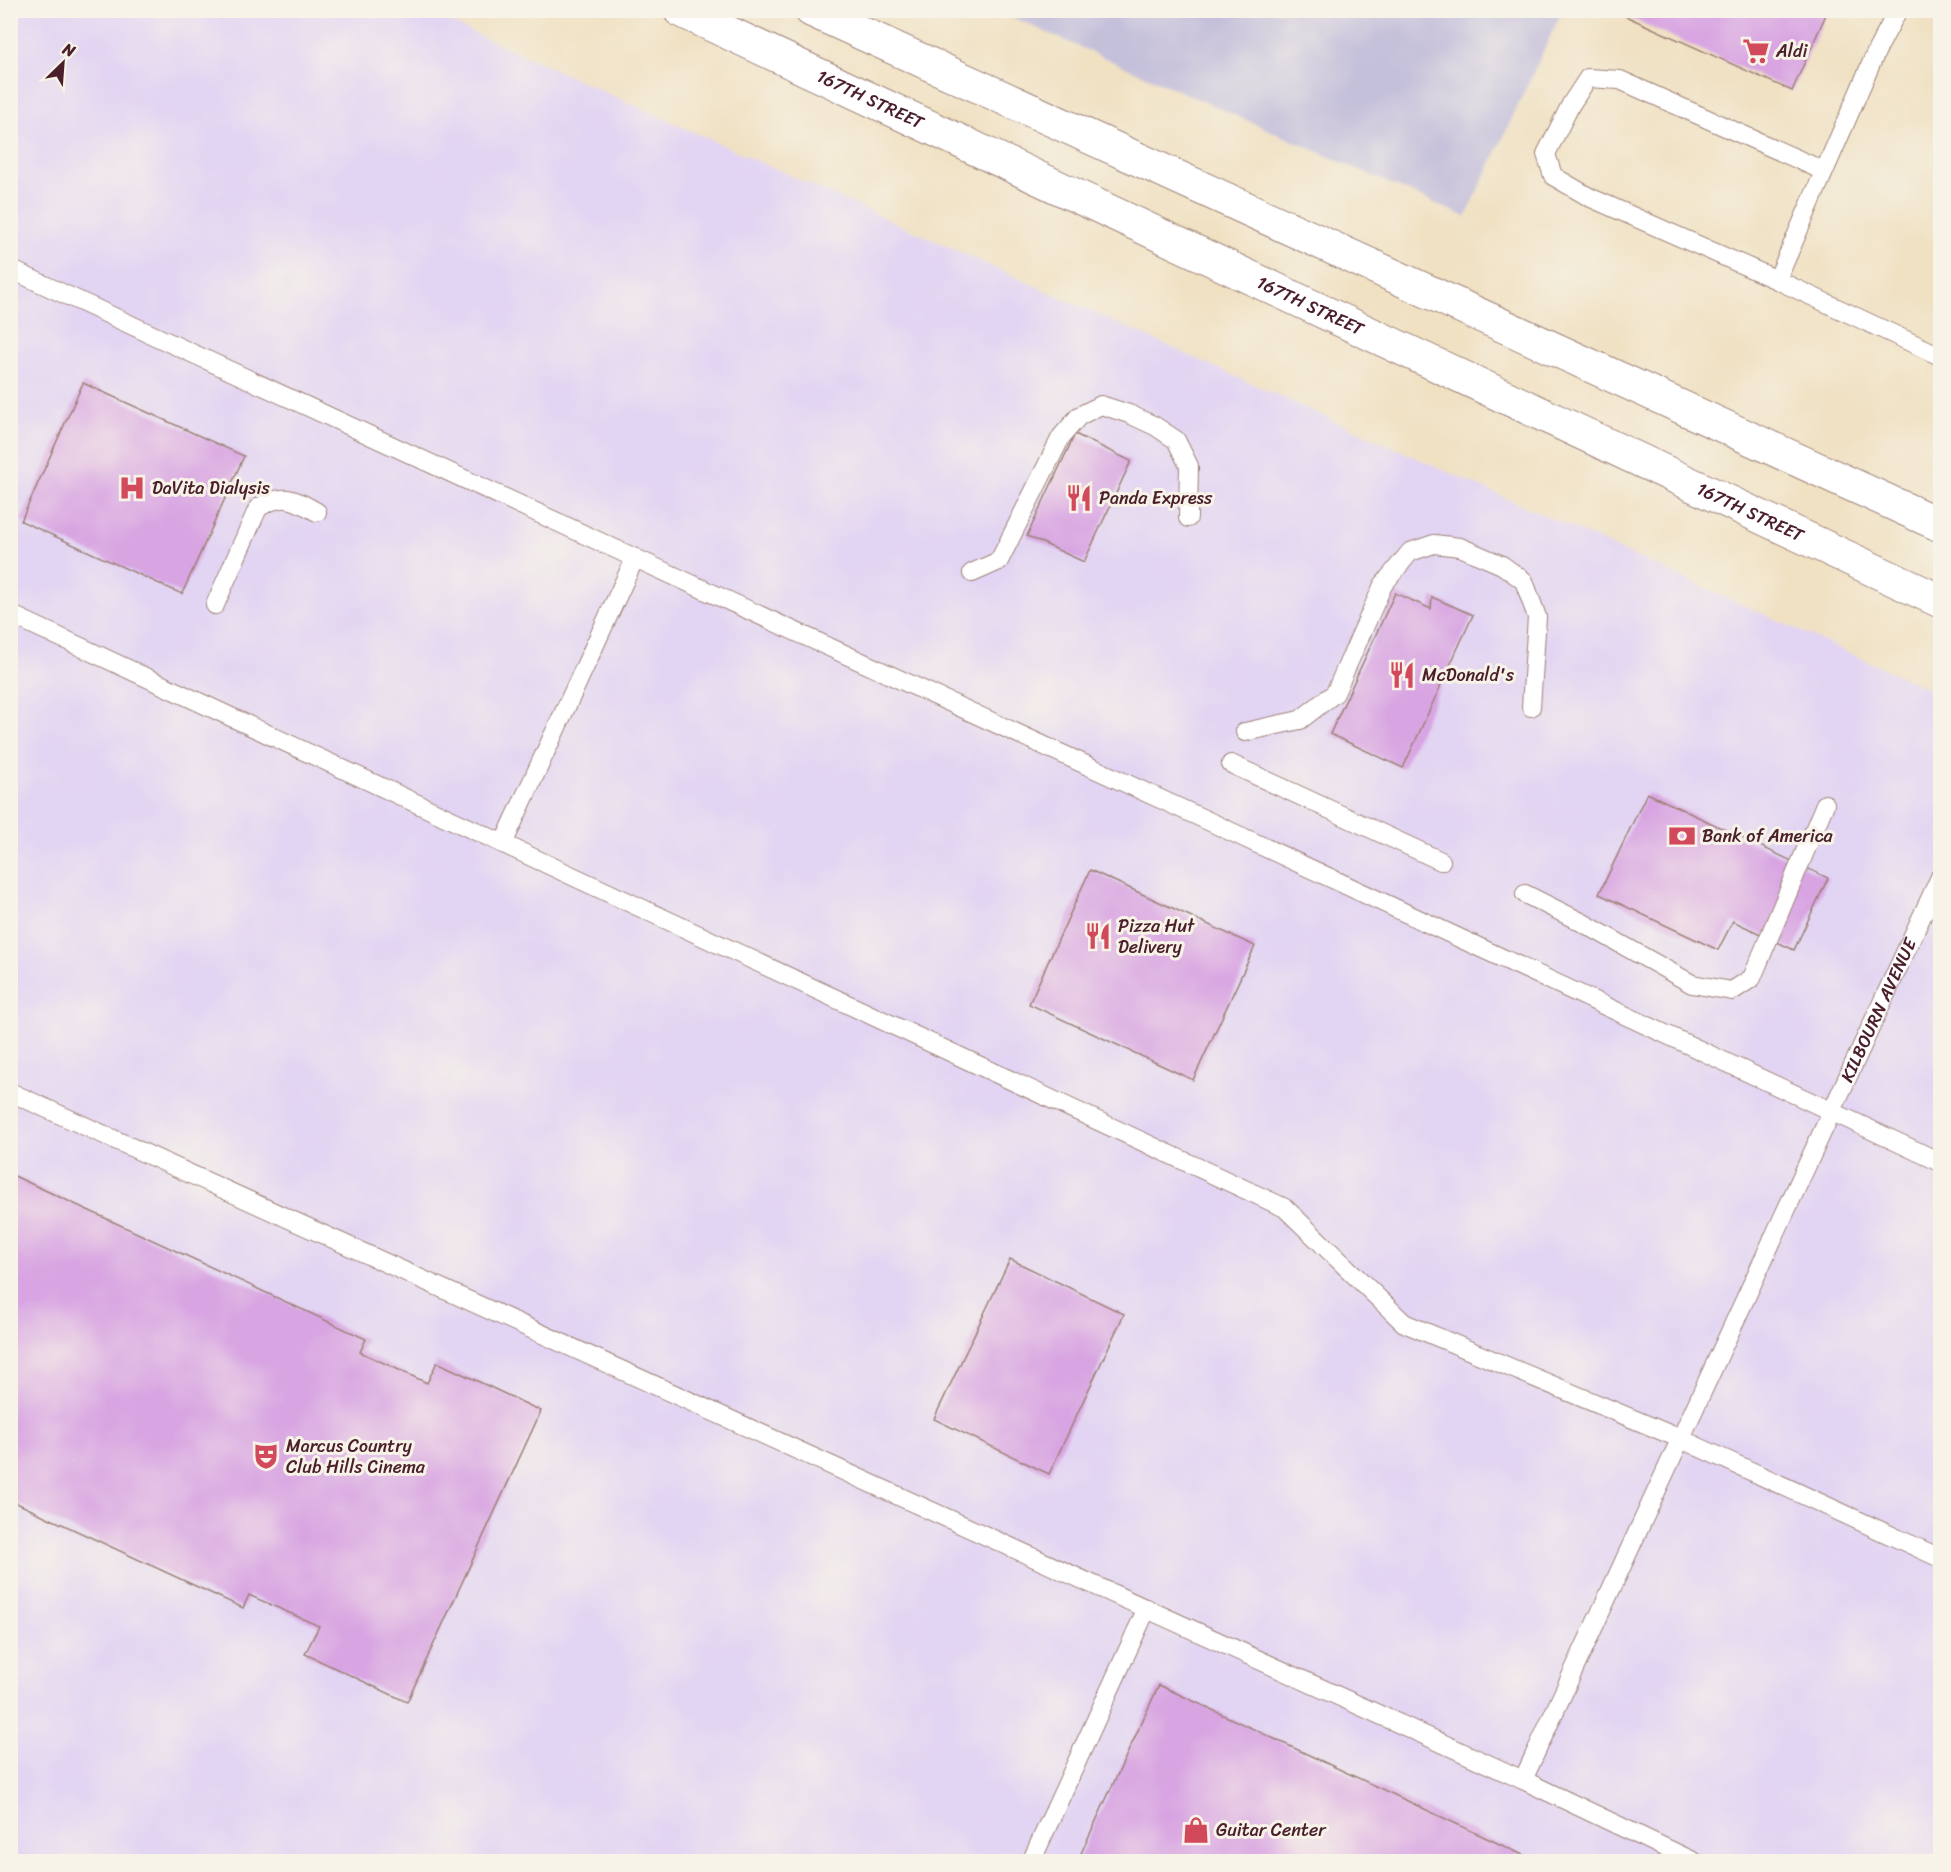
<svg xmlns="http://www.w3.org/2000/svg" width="1951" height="1872" font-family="Sriracha,sans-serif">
<rect width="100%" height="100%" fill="#f7f3e8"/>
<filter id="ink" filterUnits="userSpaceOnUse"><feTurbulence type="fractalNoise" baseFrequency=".0167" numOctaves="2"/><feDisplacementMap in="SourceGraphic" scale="12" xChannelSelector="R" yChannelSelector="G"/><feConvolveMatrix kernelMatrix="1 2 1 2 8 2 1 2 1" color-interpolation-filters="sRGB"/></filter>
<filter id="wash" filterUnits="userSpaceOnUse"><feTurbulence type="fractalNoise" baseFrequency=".008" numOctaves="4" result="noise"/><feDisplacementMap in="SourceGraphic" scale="24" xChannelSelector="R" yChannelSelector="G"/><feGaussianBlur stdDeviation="1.35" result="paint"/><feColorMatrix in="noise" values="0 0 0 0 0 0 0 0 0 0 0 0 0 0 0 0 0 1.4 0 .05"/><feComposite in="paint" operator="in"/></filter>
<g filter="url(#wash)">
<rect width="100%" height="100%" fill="#f0e1c3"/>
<path fill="#e2d4f3" d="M11,11H425L1940,694V1861L11,1862Z"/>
<path fill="#c5c0da" d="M998,11H1562L1466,217Z"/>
<g id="blocks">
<path fill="#d8a4e2" d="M1612,10H1828L1792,91Z
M83,383L244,456L182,594L21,521Z
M1075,434L1131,461L1084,562L1027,536Z
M1395,593L1431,609L1432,597L1473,615L1403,768L1330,734Z
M1647,793L1828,878L1794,950L1733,921L1718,950L1599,894Z
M1090,870L1255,946L1193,1080L1029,1004Z
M10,1174L366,1339L360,1352L427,1383L437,1362L541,1411L407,1702L305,1654L319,1626L249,1595L243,1608L10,1500Z
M1010,1259L1124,1314L1049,1474L934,1419Z
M1159,1685L1538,1862H1077Z"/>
</g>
</g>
<g filter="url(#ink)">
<use href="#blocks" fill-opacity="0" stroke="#9d8077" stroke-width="1.5"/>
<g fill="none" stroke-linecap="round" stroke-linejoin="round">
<defs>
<g id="service">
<path d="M1898,10L1877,50L1777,280L1940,356"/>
<path d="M10,269L635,558L1206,820L1940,1162"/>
<path d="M1777,280L1589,197L1553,176L1546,154L1571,104L1588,78L1620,80L1824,171"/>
<path d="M972,573L999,561L1061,437L1079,416L1101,405L1129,414L1155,426L1176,440L1189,466L1188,518"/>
<path d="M215,605L258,508C283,492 294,499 317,512"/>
<path d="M10,614L1285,1208L1404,1323L1681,1439L1940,1558"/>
<path d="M1245,732L1300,720L1335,693L1383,585L1410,552L1434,544L1460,547L1502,565L1524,581L1537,617L1531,707"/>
<path d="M1231,764L1441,861"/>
<path d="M503,844L635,558"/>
<path d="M1525,894L1585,924L1692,984L1732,991L1752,978L1825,804"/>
<path id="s1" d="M10,1092L1523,1780L1940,877"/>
<path d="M1523,1780L1695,1862"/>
<path d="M1031,1862L1147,1608"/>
</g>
<g id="secondary">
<path id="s2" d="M680,10L1940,601"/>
<path d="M811,10L1940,525"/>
</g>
</defs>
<use href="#service" stroke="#9d8077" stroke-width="20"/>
<use href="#secondary" stroke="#9d8077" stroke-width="35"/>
<use href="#service" stroke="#fff" stroke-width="18"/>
<use href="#secondary" stroke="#fff" stroke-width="33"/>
</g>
</g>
<defs>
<symbol id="supermarket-bare" viewBox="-9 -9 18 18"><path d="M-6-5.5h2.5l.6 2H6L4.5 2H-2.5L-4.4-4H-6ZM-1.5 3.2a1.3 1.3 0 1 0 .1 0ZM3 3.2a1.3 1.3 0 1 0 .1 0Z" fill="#d1495b" stroke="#f7f3e8" stroke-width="2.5" paint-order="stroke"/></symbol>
<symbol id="hospital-bare" viewBox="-9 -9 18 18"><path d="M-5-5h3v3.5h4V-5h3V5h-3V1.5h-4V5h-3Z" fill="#d1495b" stroke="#f7f3e8" stroke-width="2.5" paint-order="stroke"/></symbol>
<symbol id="restaurant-bare" viewBox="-9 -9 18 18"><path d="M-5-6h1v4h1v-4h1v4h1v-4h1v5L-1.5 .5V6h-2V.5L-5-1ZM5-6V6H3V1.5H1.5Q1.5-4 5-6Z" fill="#d1495b" stroke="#f7f3e8" stroke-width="2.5" paint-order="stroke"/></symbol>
<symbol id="bank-bare" viewBox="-9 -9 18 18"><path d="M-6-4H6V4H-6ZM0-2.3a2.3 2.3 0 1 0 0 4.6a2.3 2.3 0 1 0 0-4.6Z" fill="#d1495b" stroke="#f7f3e8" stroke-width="2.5" paint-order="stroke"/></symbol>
<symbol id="theatre-bare" viewBox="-9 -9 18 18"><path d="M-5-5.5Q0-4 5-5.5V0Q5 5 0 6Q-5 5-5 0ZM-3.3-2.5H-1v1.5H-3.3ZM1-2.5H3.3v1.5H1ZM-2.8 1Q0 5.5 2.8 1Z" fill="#d1495b" stroke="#f7f3e8" stroke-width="2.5" paint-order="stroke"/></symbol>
<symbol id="shop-bare" viewBox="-9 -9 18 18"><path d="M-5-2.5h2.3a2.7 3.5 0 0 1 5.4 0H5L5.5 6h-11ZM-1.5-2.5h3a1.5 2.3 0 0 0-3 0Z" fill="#d1495b" stroke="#f7f3e8" stroke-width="2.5" paint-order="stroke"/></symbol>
</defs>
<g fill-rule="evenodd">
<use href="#supermarket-bare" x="1737" y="32" width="38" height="38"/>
<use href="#hospital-bare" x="113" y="469" width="38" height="38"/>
<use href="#restaurant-bare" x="1060" y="479" width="38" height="38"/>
<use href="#restaurant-bare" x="1383" y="656" width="38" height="38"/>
<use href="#bank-bare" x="1663" y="817" width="38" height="38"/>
<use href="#restaurant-bare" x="1079" y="917" width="38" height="38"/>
<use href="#theatre-bare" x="247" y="1437" width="38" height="38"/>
<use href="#shop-bare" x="1177" y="1811" width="38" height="38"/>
</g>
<g text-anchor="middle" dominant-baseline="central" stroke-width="6" stroke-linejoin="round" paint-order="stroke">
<g font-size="18" fill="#4a1f2b" stroke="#f7f3e8" text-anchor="start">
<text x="1776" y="51">Aldi</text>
<text x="152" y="488">DaVita Dialysis</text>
<text x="1099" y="498">Panda Express</text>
<text x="1422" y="675">McDonald's</text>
<text x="1702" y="836">Bank of America</text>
<text x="1118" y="926">Pizza Hut<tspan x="1118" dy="21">Delivery</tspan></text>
<text x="286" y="1446">Marcus Country<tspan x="286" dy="21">Club Hills Cinema</tspan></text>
<text x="1216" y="1830">Guitar Center</text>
</g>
<g font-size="18" fill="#4a1f2b" stroke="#f7f3e8">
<text stroke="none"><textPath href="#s2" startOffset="210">167TH STREET</textPath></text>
<text stroke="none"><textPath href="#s2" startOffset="696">167TH STREET</textPath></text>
<text stroke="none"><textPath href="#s2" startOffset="1182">167TH STREET</textPath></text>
<text stroke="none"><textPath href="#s1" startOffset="2510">KILBOURN AVENUE</textPath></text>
</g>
</g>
<rect width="1951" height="1872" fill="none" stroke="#f7f3e8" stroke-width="36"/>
<g transform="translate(63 63) rotate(25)" stroke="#f7f3e8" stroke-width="4.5" paint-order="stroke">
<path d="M0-4.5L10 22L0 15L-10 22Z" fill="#4a1f2b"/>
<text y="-9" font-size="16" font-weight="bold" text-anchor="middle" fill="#4a1f2b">N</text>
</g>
</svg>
